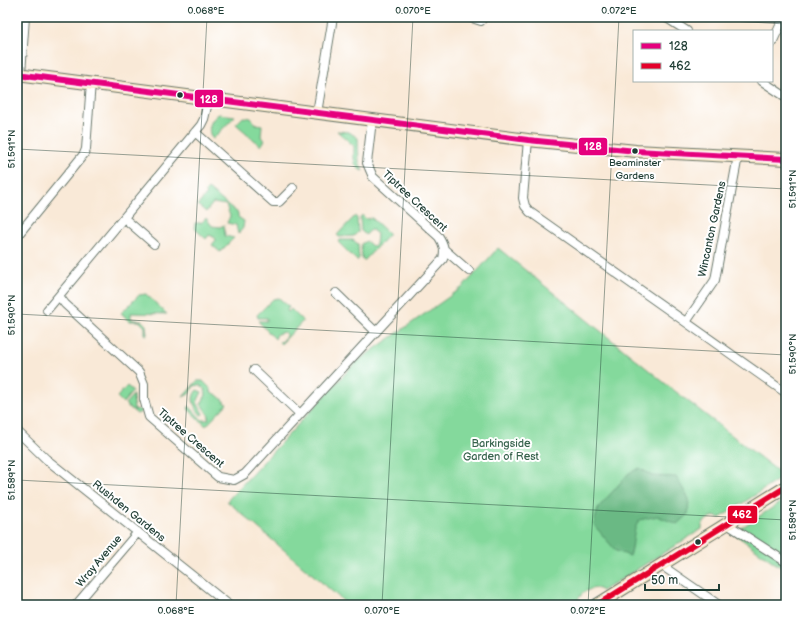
<svg xmlns="http://www.w3.org/2000/svg" width="803" height="622" font-family="'Balsamiq Sans',sans-serif">
<rect width="100%" height="100%" fill="#fff"/>
<filter id="ink" filterUnits="userSpaceOnUse"><feTurbulence type="fractalNoise" baseFrequency=".025" numOctaves="2"/><feDisplacementMap in="SourceGraphic" scale="8" xChannelSelector="R" yChannelSelector="G"/><feConvolveMatrix kernelMatrix="1 2 1 2 8 2 1 2 1" color-interpolation-filters="sRGB"/></filter>
<filter id="wash" filterUnits="userSpaceOnUse"><feTurbulence type="fractalNoise" baseFrequency=".012" numOctaves="4" result="noise"/><feDisplacementMap in="SourceGraphic" scale="16" xChannelSelector="R" yChannelSelector="G"/><feGaussianBlur stdDeviation="0.9" result="paint"/><feColorMatrix in="noise" values="0 0 0 0 0 0 0 0 0 0 0 0 0 0 0 0 0 1.4 0 .05"/><feComposite in="paint" operator="in"/></filter>
<g filter="url(#wash)">
<rect width="100%" height="100%" fill="#f9e9d7"/>
<path fill="#84d99c" stroke="#528b68" d="M219,114L235,116L213,139C206,131 210,119 219,114Z
M243,117L251,118L256,124L262,125L261,137L265,140L261,146L236,124Z
M337,131L349,132L358,138L359,162L363,171C352,168 354,155 354,146Z
M208,189L238,213V217L244,221L243,228L238,234L236,225L227,223L230,216L226,205L213,203L206,212L198,205L207,194L205,192Z
M362,215L366,219L372,218L389,234L364,261L362,258L361,244L366,241L372,246L376,245L377,234L371,229L366,235L361,231L360,218Z
M355,216L357,218L358,232L354,236L339,237L337,235Z
M206,218L212,226L220,227L224,225L225,236L234,238L220,252L212,245L215,241L214,237L209,235L206,239L194,228L195,223H201Z
M340,240H353L358,244L359,258L357,261L338,242Z
M498,248L666,384L784,476L720,518C713,514 706,519 702,525V529L602,591L597,588C586,589 579,594 576,605H348L227,501L356,362L463,287Z
M146,294L167,314L131,313V319L142,321L146,325L147,335H145V327L139,321H130L121,313L139,295Z
M279,298L289,307L287,310L288,312L291,309L303,321L281,344L279,342L283,341L287,334L284,332L277,334L275,339L258,321H267V318H258L257,315L273,299Z
M197,381H203L211,389V393L216,394L227,404L206,426L188,409L189,406L202,420H208L209,416L201,404L206,395L205,389L200,385L194,386L189,394L183,397Z
M127,386L133,391L123,403L117,397Z
M197,390L202,392L197,402L203,414L201,415C195,408 189,399 197,390Z
M133,395L134,410L141,409V412L137,414L125,404Z
M786,499V571L733,533Z"/>
<path fill="#6bb984" stroke="#457b5c" d="M640,468L652,476L676,477L689,499L688,514L677,524L657,516L639,520C631,534 635,541 630,556L616,551L594,525L598,508L629,473Z"/>
</g>
<g filter="url(#ink)">
<g fill="none" stroke-linecap="round" stroke-linejoin="round">
<defs>
<path id="street" d="M469,17L481,21
M665,17L687,31
M772,43L784,17
M21,74L25,17
M762,81L786,97
M317,113L333,17
M195,132L273,202H279L293,188
M528,140L523,198L525,206L530,212L786,393
M124,218L154,244
M17,236L84,154L86,149L91,82
M445,250L469,271
M336,293L376,332
M59,296L65,304L139,372L144,384V399L149,417L218,477L234,480L245,474L443,259C445,250 444,245 439,237L373,177L367,163L372,120
M47,310L201,125L204,119L209,98
M686,322L715,280L738,156
M254,370L300,414
M17,431L46,459L229,605
M727,524L786,562
M661,565L719,605
M76,605L138,532"/>
<path id="secondary" d="M17,74L528,140L636,151L786,159
M597,605L786,487"/>
</defs>
<use href="#street" stroke="#6b796d" stroke-width="10"/>
<use href="#secondary" stroke="#6b796d" stroke-width="14"/>
<use href="#street" stroke="#fff" stroke-width="8"/>
<use href="#secondary" stroke="#fbe6c4" stroke-width="12"/>
<defs>
<path id="bus-1" d="M17,74L528,140L636,151L786,159"/>
<path id="bus-2" d="M597,605L786,487"/>
</defs>
<use href="#bus-1" stroke="#fff" stroke-width="9"/>
<use href="#bus-2" stroke="#fff" stroke-width="9"/>
<use href="#bus-1" stroke="#e5007d" stroke-width="6"/>
<use href="#bus-2" stroke="#e4002b" stroke-width="6"/>
</g>
</g>
<path fill="none" stroke="#1f3d34" stroke-width="1" stroke-opacity="0.45" d="M658,17L786,24M17,149L786,189M17,314L786,355M17,480L786,520M176,605L207,17M382,605L413,17M588,605L619,17"/>
<g fill="#1f3d34" stroke="#fff" stroke-width="1.5">
<circle cx="180" cy="95" r="3.5"/>
<circle cx="635" cy="151" r="3.5"/>
<circle cx="698" cy="542" r="3.5"/>
</g>
<g text-anchor="middle" dominant-baseline="central" stroke-width="4" stroke-linejoin="round" paint-order="stroke">
<g font-size="10" fill="#1f3d34" stroke="#fff">
<text x="635" y="163">Beaminster<tspan x="635" dy="13">Gardens</tspan></text>
</g>
<g font-size="11" fill="#1f3d34" stroke="#fff">
<text transform="translate(415 201) rotate(43)">Tiptree Crescent</text>
<text transform="translate(712 229) rotate(-78)">Wincanton Gardens</text>
<text transform="translate(191 438) rotate(41)">Tiptree Crescent</text>
<text transform="translate(129 511) rotate(39)">Rushden Gardens</text>
<text transform="translate(99 561) rotate(-50)">Wray Avenue</text>
</g>
<g font-size="11" fill="#38644e" stroke="#fff">
<text x="501" y="443">Barkingside<tspan x="501" dy="13">Garden of Rest</tspan></text>
</g>
</g>
<g stroke="#fff" stroke-width="1.5">
<rect x="194" y="89" width="30" height="19" rx="4" fill="#e5007d"/>
<rect x="578" y="137" width="30" height="19" rx="4" fill="#e5007d"/>
<rect x="727" y="505" width="31" height="19" rx="4" fill="#e4002b"/>
</g>
<g font-size="11" text-anchor="middle" font-weight="bold" fill="#fff">
<text x="209" y="103">128</text>
<text x="593" y="150">128</text>
<text x="742" y="518">462</text>
</g>
<rect width="803" height="622" fill="none" stroke="#fff" stroke-width="44"/>
<rect x="633" y="30" width="140" height="52" fill="#ffffff" stroke="#a5b1ae"/>
<rect x="641" y="43" width="20" height="6" fill="#e5007d" stroke="#a5b1ae"/>
<text x="669" y="50" font-size="12" fill="#1f3d34">128</text>
<rect x="641" y="63" width="20" height="6" fill="#e4002b" stroke="#a5b1ae"/>
<text x="669" y="70" font-size="12" fill="#1f3d34">462</text>
<path d="M645 584v6h74v-6" fill="none" stroke="#1f3d34" stroke-width="2"/>
<text x="651" y="584" font-size="12" fill="#1f3d34" stroke="#ffffff" stroke-width="3" paint-order="stroke">50 m</text>
<rect x="22" y="22" width="759" height="578" fill="none" stroke="#1f3d34" stroke-width="1.5"/>
<g font-size="10" text-anchor="middle" fill="#1f3d34">
<text x="206" y="14">0.068°E</text>
<text x="413" y="14">0.070°E</text>
<text x="619" y="14">0.072°E</text>
<text transform="translate(11 149) rotate(-90)" y="4">51.591°N</text>
<text transform="translate(792 189) rotate(-90)" y="4">51.591°N</text>
<text transform="translate(11 315) rotate(-90)" y="4">51.590°N</text>
<text transform="translate(792 354) rotate(-90)" y="4">51.590°N</text>
<text transform="translate(11 480) rotate(-90)" y="4">51.589°N</text>
<text transform="translate(792 520) rotate(-90)" y="4">51.589°N</text>
<text x="176" y="614">0.068°E</text>
<text x="382" y="614">0.070°E</text>
<text x="588" y="614">0.072°E</text>
</g>
</svg>
